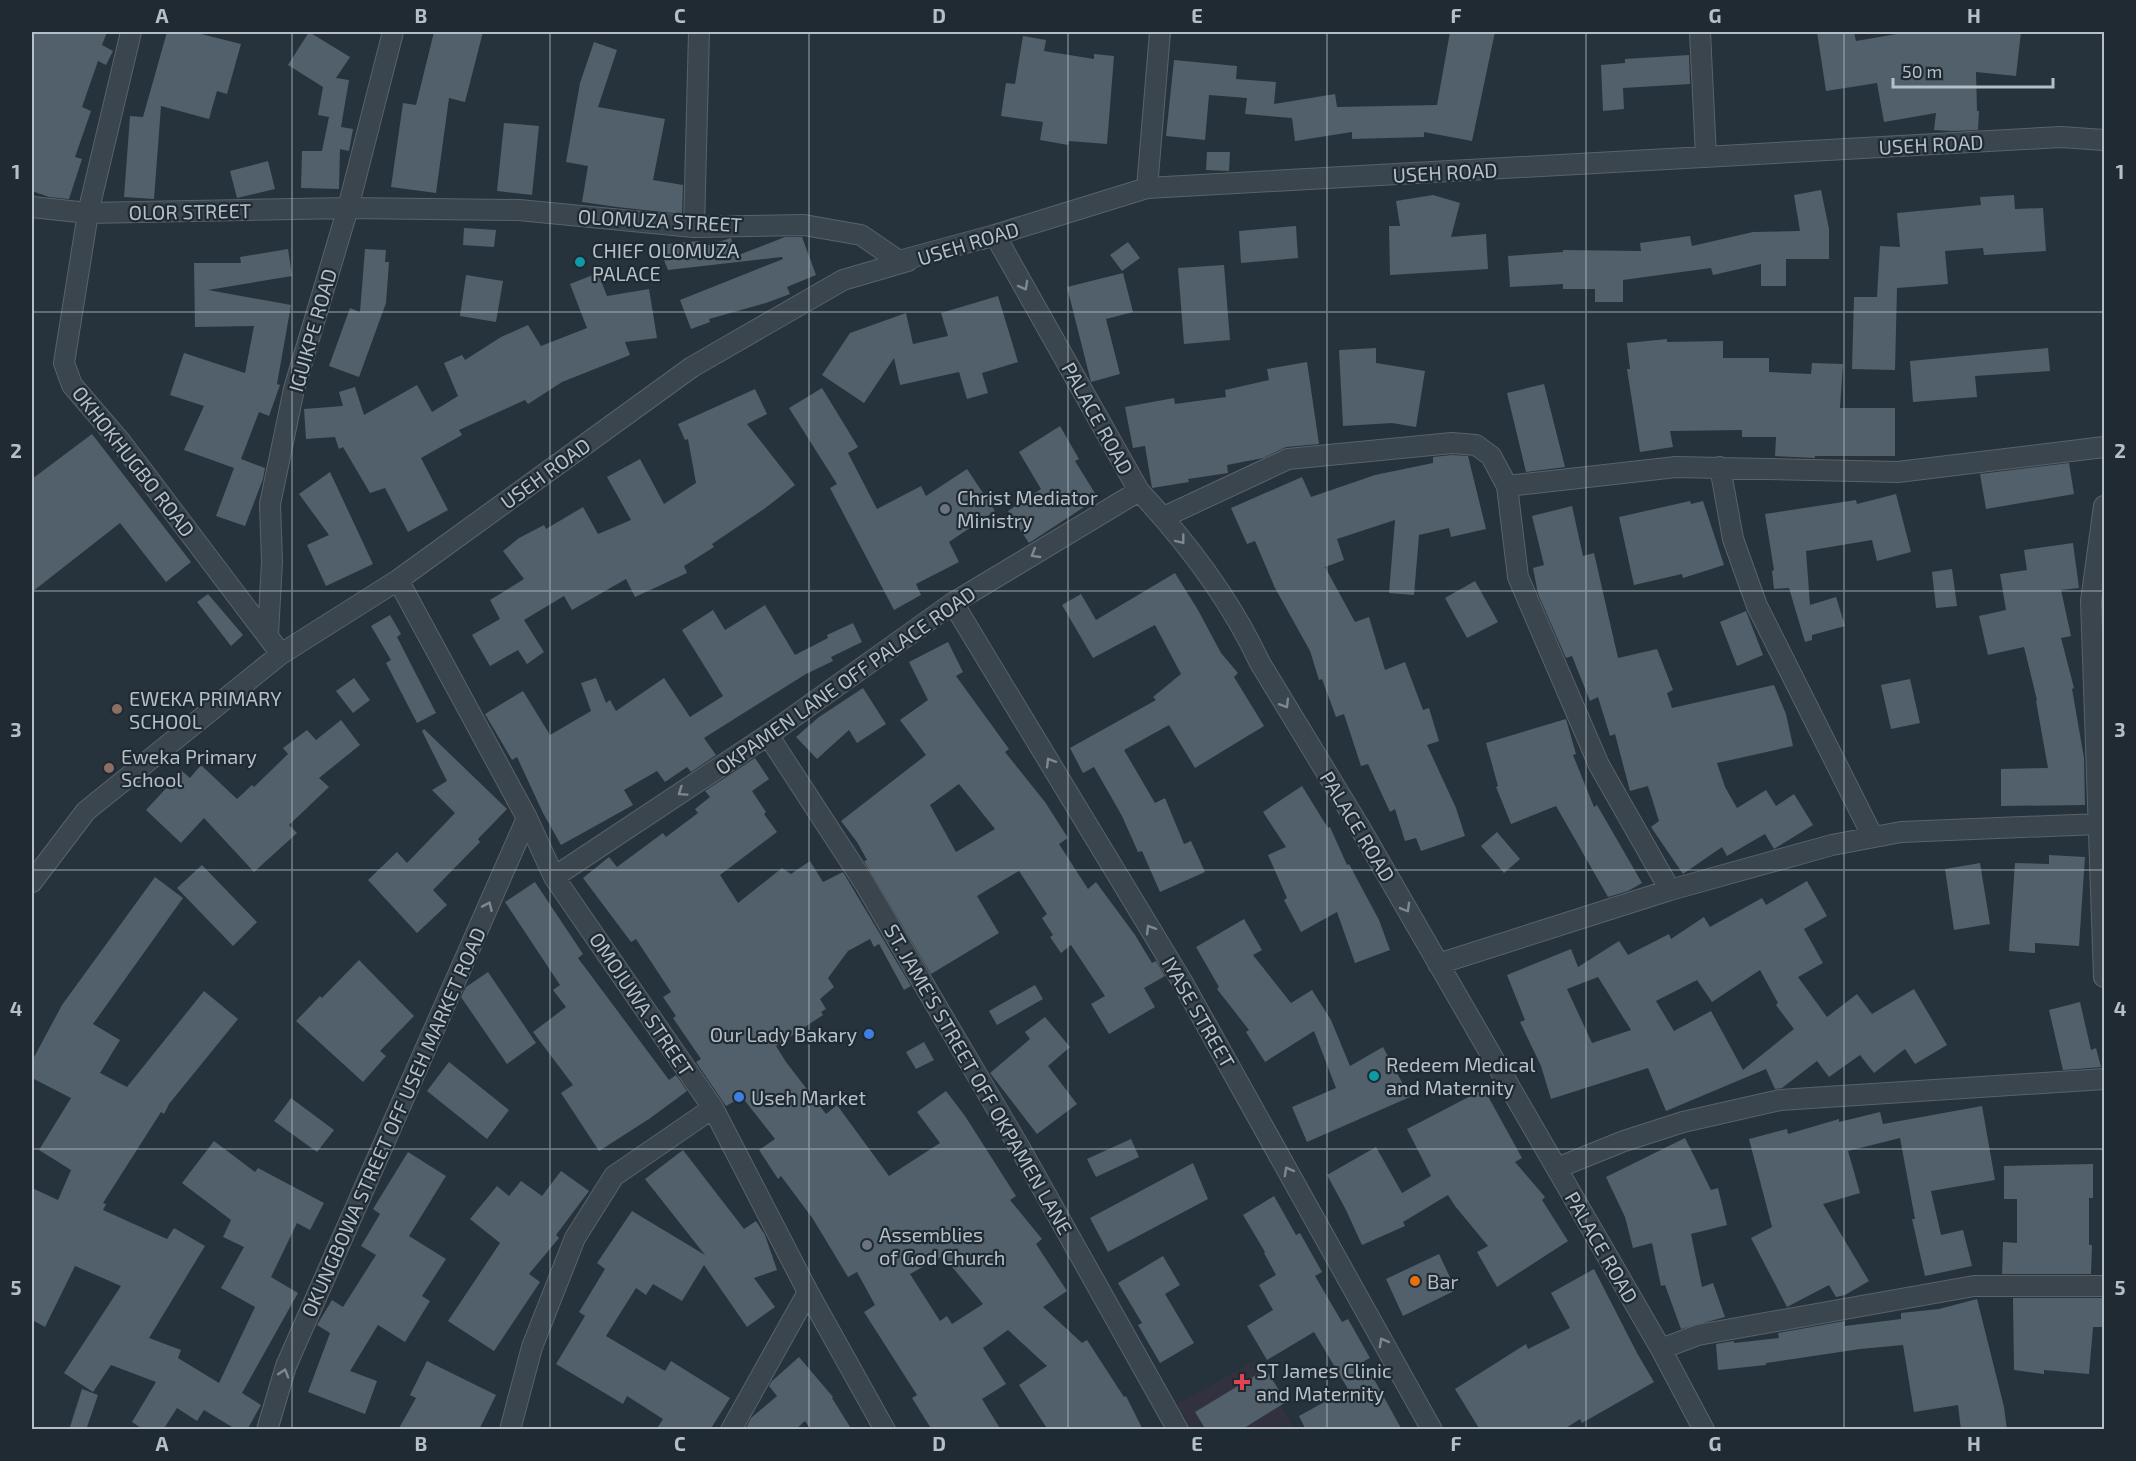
<svg xmlns="http://www.w3.org/2000/svg" width="2136" height="1461" font-family="'Exo 2',sans-serif">
<rect width="100%" height="100%" fill="#26333d"/>
<path fill="#31323e" d="M1256,1360L1294,1429H1191L1177,1404Z"/>
<path fill="#51606a" fill-rule="evenodd" d="M32,32H107L102,45L113,51L106,65L98,61L82,107L91,111L75,157L82,159L69,199L49,197L32,191Z
M167,32H193L241,44L227,94L217,91L209,119L161,106L154,199L124,197L130,116L143,117Z
M309,32L350,57L336,78L349,80L341,127L353,129L349,151L340,149L339,189L301,188L302,151H322L329,117L318,115L323,87L288,65Z
M434,32H483L465,102L449,98L436,193L391,187L403,103L416,105Z
M1450,32H1495L1472,141L1424,132V137L1352,139V132L1295,141L1292,118L1245,114L1247,98L1209,95L1205,140L1166,136L1174,60L1237,66L1236,79L1276,82L1274,104L1335,94L1337,107L1437,105Z
M1817,32H1854L1856,41L1908,32H2021L2016,76L1976,72L1977,111H1979L1978,130L1952,131L1934,130L1936,113L1884,122L1877,83L1826,91Z
M1023,36L1046,40L1044,51L1094,59V54L1114,56L1107,144L1069,141L1068,145L1040,140L1043,122L1001,116L1006,83L1015,84Z
M594,42L617,50L598,107L665,119L653,180L683,185L682,214L617,207L582,202L588,166L566,162L580,83Z
M1689,55L1690,84L1623,88L1624,109L1603,111L1601,65L1625,63V59Z
M504,123L539,126L532,195L497,191Z
M1207,152H1230L1229,171L1206,170Z
M268,161L275,189L237,198L230,171Z
M1821,190L1829,229V259H1786V286H1761V264L1713,275L1711,268L1623,280V302H1595V289H1563V284L1510,287L1508,256L1563,252V250L1641,251L1640,243L1690,236L1692,246L1753,232L1800,231L1794,195Z
M1433,195L1460,203L1451,237L1486,234L1488,269L1390,275L1389,226H1400L1396,201Z
M2014,195L2015,209L2043,208L2046,251L1984,255L1983,248L1945,251L1948,284L1897,288L1895,370L1852,369L1854,297H1877L1880,246L1900,247L1897,213L1981,205L1980,197Z
M1296,226L1298,258L1241,263L1239,231Z
M464,228L496,230L494,247L463,245Z
M785,237H802L816,275L787,287L790,294L766,303L709,319L710,322L691,329L680,300L783,259L782,257L668,270L658,245L699,241V248L731,238L736,256Z
M1128,242L1140,258L1122,271L1110,255Z
M288,249L292,276L208,290L291,305L277,384L280,385L269,416L259,412L241,459L265,468L263,479L245,526L216,516L234,468L184,450L204,406L170,395L184,353L245,373L254,326L195,327L194,263H241L240,257Z
M365,249L386,250L385,262H389L386,303L359,377L329,366L350,308L360,312Z
M1224,265L1230,340L1184,344L1178,268Z
M598,273L607,296L649,289L657,338L625,342L630,355L562,382L528,404L525,400L459,430L462,435L421,458L448,510L408,532L385,488L370,493L343,447L339,449L335,437L306,439L304,409L343,406L339,392L355,387L364,415L417,385L432,412L458,396L444,363L462,355L465,360L501,337L528,325L541,346L587,328L570,284Z
M1123,273L1133,312L1106,319L1120,374L1091,382L1067,287Z
M466,275L503,281L496,322L460,316Z
M998,296L1018,362L982,373L988,393L967,399L959,372L900,385L894,358L864,403L822,375L850,333L906,313L913,344L948,336L941,313Z
M1667,339V342L1723,341V358H1769V372L1811,374L1812,363L1843,364L1840,408H1895V456H1815V458L1775,456L1776,437H1742V430L1670,431L1673,447L1640,452L1627,369H1630L1627,343Z
M1376,348V363L1425,371L1416,427L1392,423L1343,426L1339,350Z
M2048,348L2050,371L1975,376L1977,397L1913,402L1910,361Z
M1307,362L1319,444L1286,447L1263,458L1227,465L1228,473L1188,479L1189,482L1152,488L1145,446L1133,448L1125,407L1174,398L1175,404L1226,397L1225,390L1269,380L1267,369Z
M1544,384L1565,467L1526,472L1507,393Z
M822,388L858,447L848,453L877,509L921,486L926,496L967,469L995,511L949,542L959,562L916,584L921,595L894,610L830,488L837,484L789,408Z
M755,389L767,414L747,424L795,485L764,509L712,544L714,547L684,566L687,573L635,597L626,579L572,610L564,596L524,620L544,652L527,664L518,650L490,666L472,635L500,619L490,600L524,579L503,551L519,538L544,525L546,529L583,507L598,534L631,520L607,477L640,459L664,504L696,483L688,439L685,440L678,424Z
M1060,426L1079,459L1075,461L1098,498L1029,543L1008,511L1041,489L1019,452Z
M92,434L191,562L166,582L120,523L32,592V479Z
M1452,455L1468,456L1486,529L1451,537L1449,528L1419,535L1414,595L1389,593L1395,520L1337,539L1344,560L1325,567L1355,622L1369,617L1385,670L1405,662L1423,710L1429,708L1439,741L1427,745L1456,808L1465,836L1421,851L1416,838L1405,841L1395,809L1390,812L1368,764L1361,766L1344,714L1336,717L1322,679L1319,680L1310,651L1275,588L1255,541L1247,544L1231,508L1302,477L1311,497L1375,475L1433,463V457Z
M2069,463L2074,494L1986,509L1980,474Z
M330,472L373,564L326,586L307,545L329,535L299,494Z
M1896,494L1911,552L1877,561L1872,540L1806,551L1810,605L1836,597L1845,626L1812,635V640L1805,642L1789,588L1774,589L1772,571L1774,570L1765,514L1856,500L1857,504Z
M1690,501L1691,504L1703,501L1724,565L1683,578L1682,574L1634,585L1619,517Z
M1572,506L1583,556L1594,553L1618,658L1657,649L1673,690L1667,693L1672,708L1774,685L1786,714L1793,746L1717,763L1725,787L1737,808L1766,790L1776,806L1794,794L1813,825L1774,849L1765,834L1727,856L1722,847L1683,874L1651,827L1659,821L1648,786L1630,791L1615,734L1610,736L1598,697L1590,701L1572,656L1566,658L1538,594L1533,568L1544,565L1532,516Z
M2073,543L2079,588L2061,590L2071,636L2061,638L2074,688L2072,689L2084,758L2085,805L2001,806V769L2048,768L2036,701L2037,700L2024,647L1988,655L1979,616L2006,610L2000,574L2027,570L2024,550Z
M1952,569L1957,606L1936,608L1932,572Z
M1175,573L1198,610L1221,653L1238,673L1234,677L1264,726L1195,768L1169,725L1124,750L1155,803L1165,798L1184,844L1191,841L1205,872L1160,892L1142,851L1138,852L1122,816L1094,767L1083,773L1070,748L1156,700L1153,697L1181,674L1155,625L1093,658L1062,605L1081,594L1096,620Z
M1475,581L1498,622L1467,638L1445,598Z
M208,594L243,635L231,646L197,602Z
M765,605L795,655L828,638L827,635L853,623L862,642L831,657L833,661L806,674L704,738L716,755L691,772L687,767L665,782L657,771L624,790L633,805L561,845L543,813L517,757L512,760L485,714L523,691L550,735L591,711L581,683L596,678L606,703L610,700L616,711L664,678L690,717L723,696L682,630L713,610L725,630Z
M1746,611L1763,655L1737,666L1720,622Z
M390,615L401,634L397,637L436,713L417,723L386,663L391,660L371,626Z
M948,642L963,672L956,676L1009,749L1005,752L1045,802L1068,838L1059,844L1088,889L1096,882L1135,935L1152,963L1156,961L1165,976L1144,988L1155,1007L1109,1034L1091,1004L1105,996L1071,945L1061,953L1050,937L1053,935L1042,918L1047,914L1019,871L977,896L999,933L931,974L864,861L867,860L857,842L841,821L926,755L900,720L928,700L909,662ZM959,784L995,829L956,852L930,805Z
M354,678L370,700L353,713L336,691Z
M1910,679L1920,723L1891,729L1881,685Z
M863,688L886,724L857,743L849,730L817,759L796,737L819,717Z
M1566,719L1576,754L1573,755L1594,807L1597,805L1642,883L1628,891L1608,897L1556,806L1511,824L1496,787L1498,786L1486,743Z
M341,720L360,745L319,778L329,787L289,825L297,833L254,872L204,818L181,843L146,810L182,771L190,778L201,765L237,799L252,785L254,787L288,754L283,748L307,730L316,740Z
M424,729L507,809L478,839L480,842L433,890L447,905L417,933L368,880L397,852L407,863L455,813L432,790L447,781L422,731Z
M755,758L769,779L752,791L766,812L764,814L777,832L720,875L738,903L782,868L791,874L810,861L823,882L843,872L911,986L904,990L879,944L874,947L870,939L848,951L828,978L834,987L820,999L826,1009L821,1012L823,1015L776,1046L786,1062L826,1114L837,1105L889,1176L940,1143L917,1112L946,1091L965,1116L1016,1196L1010,1200L1042,1239L1036,1244L1067,1291L1043,1307L1082,1343L1087,1340L1124,1397L1126,1396L1143,1430H1048L1019,1385L1047,1366L1008,1330L983,1348L1006,1384L982,1399L1001,1430H932L912,1398L917,1395L864,1312L875,1305L857,1272L848,1277L813,1219L781,1176L778,1179L759,1150L775,1139L742,1097L726,1106L696,1062L701,1059L673,1018L676,1016L663,997L671,992L636,939L631,942L583,878L609,857L617,867L663,833L666,837L698,813L695,809L710,797L705,791ZM943,1256L983,1304L952,1324L947,1316L940,1321L910,1274Z
M1302,786L1328,828L1330,827L1347,865L1349,864L1379,920L1390,950L1355,963L1337,912L1301,932L1284,900L1287,898L1268,855L1286,847L1263,812Z
M1497,832L1520,859L1504,873L1481,846Z
M2049,855L2085,857L2079,946L2035,943V953L2009,951L2015,863L2049,864Z
M1980,863L1990,924L1954,930L1945,869Z
M202,865L257,922L233,946L177,888Z
M155,877L183,898L93,1024L120,1040L100,1073L127,1087L204,991L238,1019L169,1104L164,1114L161,1112L103,1203L106,1204L103,1210L167,1239L174,1228L205,1246L149,1338L181,1350L178,1358L219,1383L255,1307L221,1288L244,1247L223,1237L231,1220L182,1183L214,1141L255,1172L258,1168L324,1203L310,1230L297,1223L271,1277L298,1293L242,1393L261,1405L247,1430H237L204,1410L197,1421L177,1408L163,1430H144L132,1422L156,1382L111,1365L93,1392L64,1373L121,1286L75,1266L45,1327L32,1320V1188L58,1200L71,1170L39,1150L71,1098L32,1078V1061L62,1005Z
M1807,881L1827,916L1804,929L1823,963L1798,977L1827,1017L1857,994L1872,1014L1914,989L1947,1045L1915,1064L1905,1049L1874,1073L1860,1055L1829,1077L1817,1061L1782,1088L1775,1089L1766,1069L1666,1111L1648,1068L1551,1099L1541,1066L1520,1022L1525,1020L1507,975L1571,949L1578,967L1619,941L1628,955L1669,934L1671,939L1704,917L1710,927L1762,898L1766,905ZM1760,970L1778,1003L1776,1005L1794,1029L1743,1070L1711,1011L1674,1031L1656,1001L1697,980L1712,1002ZM1598,977L1631,1030L1592,1043L1567,989Z
M535,882L583,954L578,958L669,1080L676,1075L687,1091L649,1119L599,1151L561,1093L573,1085L533,1032L566,1007L553,990L560,985L505,902Z
M1244,919L1262,950L1253,955L1291,1003L1312,990L1331,1020L1350,1066L1383,1047L1410,1097L1307,1142L1292,1107L1336,1088L1314,1031L1265,1062L1246,1032L1249,1030L1217,989L1219,987L1196,947Z
M359,960L414,1016L380,1051L386,1056L363,1082L296,1021L320,996L322,998Z
M488,972L536,1043L507,1064L461,997L466,987Z
M1035,985L1043,999L997,1025L989,1011Z
M2080,1002L2091,1050L2096,1048L2101,1067L2063,1070L2049,1010Z
M1045,1017L1070,1047L1048,1066L1077,1104L1037,1134L990,1073L1030,1039L1025,1032Z
M924,1042L934,1060L916,1069L906,1052Z
M449,1062L509,1110L487,1139L427,1091Z
M1484,1089L1522,1158L1515,1162L1545,1197L1542,1200L1568,1241L1497,1287L1477,1252L1488,1246L1455,1206L1448,1195L1403,1222L1405,1226L1362,1245L1346,1210L1327,1175L1376,1147L1402,1193L1431,1176L1407,1129Z
M291,1098L334,1130L317,1152L274,1121Z
M1982,1106L1995,1180L1931,1191L1941,1235L1963,1230L1972,1266L1925,1276L1912,1219H1915L1900,1138L1848,1151L1860,1193L1823,1204L1869,1281L1845,1295L1836,1297L1829,1285L1787,1307L1751,1238L1772,1227L1749,1139L1787,1129L1788,1134L1839,1119V1122L1880,1112L1883,1124Z
M1685,1138L1711,1190L1718,1188L1727,1225L1691,1234L1702,1287L1713,1283L1725,1317L1681,1329L1665,1285L1661,1286L1652,1243L1633,1248L1625,1217L1606,1177Z
M1131,1139L1139,1157L1096,1177L1087,1159Z
M683,1150L744,1229L756,1221L765,1235L777,1270L754,1278L775,1307L747,1327L704,1265L682,1301L653,1284L646,1295L636,1288L606,1336L665,1371L671,1361L730,1398L710,1430H656L663,1419L627,1396L623,1404L556,1364L585,1316L579,1312L605,1269L597,1263L632,1211L705,1255L645,1179Z
M408,1152L446,1176L409,1236L446,1259L422,1296L430,1301L405,1342L378,1325L350,1371L377,1381L365,1414L308,1392L330,1333L317,1325L332,1300L343,1307L376,1255L361,1246L380,1214L373,1209Z
M1193,1163L1208,1199L1108,1252L1090,1218Z
M2093,1164V1198H2089V1245H2092L2091,1274H2002L2003,1242L2017,1243V1199H2004V1166Z
M561,1171L589,1191L556,1235L559,1238L529,1274L540,1282L494,1351L448,1321L500,1243L470,1219L497,1186L509,1196L521,1181L542,1196Z
M1274,1196L1296,1235L1300,1233L1322,1272L1315,1276L1342,1322L1348,1319L1370,1358L1364,1361L1402,1430H1306L1299,1416L1348,1389L1314,1332L1267,1360L1247,1326L1273,1310L1259,1285L1276,1275L1264,1253L1265,1252L1243,1215Z
M1439,1254L1456,1290L1403,1316L1386,1279Z
M1163,1256L1180,1285L1165,1294L1194,1343L1160,1363L1138,1325L1142,1323L1118,1283Z
M1594,1269L1637,1353L1654,1382L1582,1423L1580,1419L1563,1430H1480L1455,1389L1526,1344L1528,1349L1570,1328L1551,1293Z
M2013,1298H2104V1327H2093L2089,1374L2044,1370V1374L2014,1370Z
M1977,1299L2004,1407L2007,1430H1961L1958,1405L1914,1412L1903,1345L1860,1349L1766,1363V1365L1718,1370L1716,1344L1734,1341V1343L1779,1338L1778,1333L1845,1321V1326L1901,1319V1313L1939,1309Z
M799,1357L833,1397L832,1398L852,1430H811L805,1421L795,1430H745L751,1418L777,1396L769,1386L772,1381Z
M427,1361L496,1395L479,1430H398L416,1398L410,1395Z
M1266,1369L1286,1402L1241,1430H1206L1195,1412Z
M82,1389L98,1395L86,1430H69Z"/>
<g fill="none" stroke-linecap="round" stroke-linejoin="round">
<defs>
<path id="street" d="M131,32L88,213L64,363L72,385L120,441L281,654
M1700,32L1706,157
M1147,188L1160,32
M32,207L88,213L348,208L519,210L694,227L804,225L861,235L899,261L995,235L1139,491C1187,542 1230,599 1260,663L1359,826L1661,1349L1704,1430
M694,227L699,32
M982,239L1147,188L2061,137L2104,140
M1720,467L1733,539L1757,606L1873,837
M2104,506L2091,601L2104,977
M1164,517L1288,459L1452,443L1476,445L1491,456L1507,486
M398,580L527,818L554,877L713,1108L808,1292L885,1430
M953,603L1183,983L1432,1430
M268,634L272,562L270,504L294,389L348,208L393,32
M768,735L865,884L1021,1150L1178,1430
M554,877L768,735L953,603L1139,491
M32,882L86,811L281,654L398,580L692,367L843,280L908,261
M1670,890L1599,765L1518,577L1507,486L1676,467L1898,472L2104,447
M1438,964L1670,890L1832,845L1901,832L2098,824
M1557,1168L1624,1141L1683,1122L1780,1100L2104,1079
M1661,1349L1698,1335L1974,1286H2104
M267,1430L286,1366L527,818
M510,1430L532,1347L575,1238L614,1176L713,1108
M731,1430L808,1292"/>
</defs>
<use href="#street" stroke="#58626b" stroke-width="22"/>
<use href="#street" stroke="#3a454d" stroke-width="20"/>
</g>
<defs><path id="oneway-chevron" d="M-2-3.5L2.5 0L-2 3.5" fill="none" stroke-width="1.6" stroke-linecap="round" stroke-linejoin="round" transform="scale(1.5)"/></defs>
<g stroke="#7e8891">
<use href="#oneway-chevron" transform="translate(1024 286) rotate(61)"/>
<use href="#oneway-chevron" transform="translate(1181 540) rotate(52)"/>
<use href="#oneway-chevron" transform="translate(1035 554) rotate(149)"/>
<use href="#oneway-chevron" transform="translate(1285 704) rotate(59)"/>
<use href="#oneway-chevron" transform="translate(1050 762) rotate(-121)"/>
<use href="#oneway-chevron" transform="translate(682 792) rotate(146)"/>
<use href="#oneway-chevron" transform="translate(488 906) rotate(-66)"/>
<use href="#oneway-chevron" transform="translate(1406 908) rotate(60)"/>
<use href="#oneway-chevron" transform="translate(1150 929) rotate(-121)"/>
<use href="#oneway-chevron" transform="translate(1288 1171) rotate(-119)"/>
<use href="#oneway-chevron" transform="translate(1383 1342) rotate(-119)"/>
<use href="#oneway-chevron" transform="translate(284 1373) rotate(-73)"/>
</g>
<path fill="none" stroke="#b6bfc8" stroke-width="1.5" stroke-opacity="0.55" d="M292,32V1430M550,32V1430M809,32V1430M1068,32V1430M1327,32V1430M1586,32V1430M1844,32V1430M32,312H2104M32,591H2104M32,870H2104M32,1149H2104"/>
<g fill="#0f9aa8" stroke="#1f2a32" stroke-width="2">
<circle cx="580" cy="262" r="6"/>
<circle cx="1374" cy="1076" r="6"/>
</g>
<g fill="#6b7280" stroke="#1f2a32" stroke-width="2">
<circle cx="945" cy="509" r="6"/>
<circle cx="867" cy="1245" r="6"/>
</g>
<g fill="#8d6e63" stroke="#1f2a32" stroke-width="2">
<circle cx="117" cy="709" r="6"/>
<circle cx="109" cy="768" r="6"/>
</g>
<g fill="#3f7fe0" stroke="#1f2a32" stroke-width="2">
<circle cx="869" cy="1034" r="6"/>
<circle cx="739" cy="1097" r="6"/>
</g>
<circle fill="#e8710a" stroke="#1f2a32" stroke-width="2" cx="1415" cy="1281" r="6"/>
<path fill="#e0444e" stroke="#1f2a32" stroke-width="2" d="M1239 1373h6v6h6v6h-6v6h-6v-6h-6v-6h6z"/>
<g text-anchor="middle" dominant-baseline="central" stroke-width="4.5" stroke-linejoin="round" paint-order="stroke">
<g font-size="20" fill="#b6bfc8" stroke="#1f2a32">
<text transform="translate(1931 144) rotate(-3)">USEH ROAD</text>
<text transform="translate(1445 172) rotate(-3)">USEH ROAD</text>
<text transform="translate(190 211) rotate(-1)">OLOR STREET</text>
<text transform="translate(660 220) rotate(3)">OLOMUZA STREET</text>
<text transform="translate(968 243) rotate(-17)">USEH ROAD</text>
<text transform="translate(312 330) rotate(-74)">IGUIKPE ROAD</text>
<text transform="translate(1098 418) rotate(61)">PALACE ROAD</text>
<text transform="translate(134 461) rotate(52)">OKHOKHUGBO ROAD</text>
<text transform="translate(545 473) rotate(-36)">USEH ROAD</text>
<text transform="translate(845 680) rotate(-35)">OKPAMEN LANE OFF PALACE ROAD</text>
<text transform="translate(1358 826) rotate(59)">PALACE ROAD</text>
<text transform="translate(642 1004) rotate(56)">OMOJUWA STREET</text>
<text transform="translate(1199 1012) rotate(60)">IYASE STREET</text>
<text transform="translate(979 1079) rotate(60)">ST. JAME'S STREET OFF OKPAMEN LANE</text>
<text transform="translate(393 1122) rotate(-66)">OKUNGBOWA STREET OFF USEH MARKET ROAD</text>
<text transform="translate(1602 1247) rotate(60)">PALACE ROAD</text>
</g>
<g font-size="20" fill="#b6bfc8" stroke="#1f2a32" text-anchor="start">
<text x="592" y="250">CHIEF OLOMUZA<tspan x="592" dy="23">PALACE</tspan></text>
<text x="957" y="497">Christ Mediator<tspan x="957" dy="23">Ministry</tspan></text>
<text x="129" y="698">EWEKA PRIMARY<tspan x="129" dy="23">SCHOOL</tspan></text>
<text x="121" y="756">Eweka Primary<tspan x="121" dy="23">School</tspan></text>
<text x="857" y="1034" text-anchor="end">Our Lady Bakary</text>
<text x="1386" y="1064">Redeem Medical<tspan x="1386" dy="23">and Maternity</tspan></text>
<text x="751" y="1097">Useh Market</text>
<text x="879" y="1234">Assemblies<tspan x="879" dy="23">of God Church</tspan></text>
<text x="1427" y="1281">Bar</text>
<text x="1256" y="1370">ST James Clinic<tspan x="1256" dy="23">and Maternity</tspan></text>
</g>
</g>
<rect width="2136" height="1461" fill="none" stroke="#1f2a32" stroke-width="66"/>
<path d="M1893 78v9h160v-9" fill="none" stroke="#b6bfc8" stroke-width="3"/>
<text x="1902" y="78" font-size="18" fill="#b6bfc8" stroke="#1f2a32" stroke-width="4.5" paint-order="stroke">50 m</text>
<rect x="33" y="33" width="2070" height="1395" fill="none" stroke="#b6bfc8" stroke-width="2"/>
<g font-size="20" text-anchor="middle" font-weight="bold" fill="#b6bfc8">
<text x="162" y="23">A</text>
<text x="421" y="23">B</text>
<text x="680" y="23">C</text>
<text x="939" y="23">D</text>
<text x="1197" y="23">E</text>
<text x="1456" y="23">F</text>
<text x="1715" y="23">G</text>
<text x="1974" y="23">H</text>
<text x="16" y="179">1</text>
<text x="2120" y="179">1</text>
<text x="16" y="458">2</text>
<text x="2120" y="458">2</text>
<text x="16" y="737">3</text>
<text x="2120" y="737">3</text>
<text x="16" y="1016">4</text>
<text x="2120" y="1016">4</text>
<text x="16" y="1295">5</text>
<text x="2120" y="1295">5</text>
<text x="162" y="1451">A</text>
<text x="421" y="1451">B</text>
<text x="680" y="1451">C</text>
<text x="939" y="1451">D</text>
<text x="1197" y="1451">E</text>
<text x="1456" y="1451">F</text>
<text x="1715" y="1451">G</text>
<text x="1974" y="1451">H</text>
</g>
</svg>
